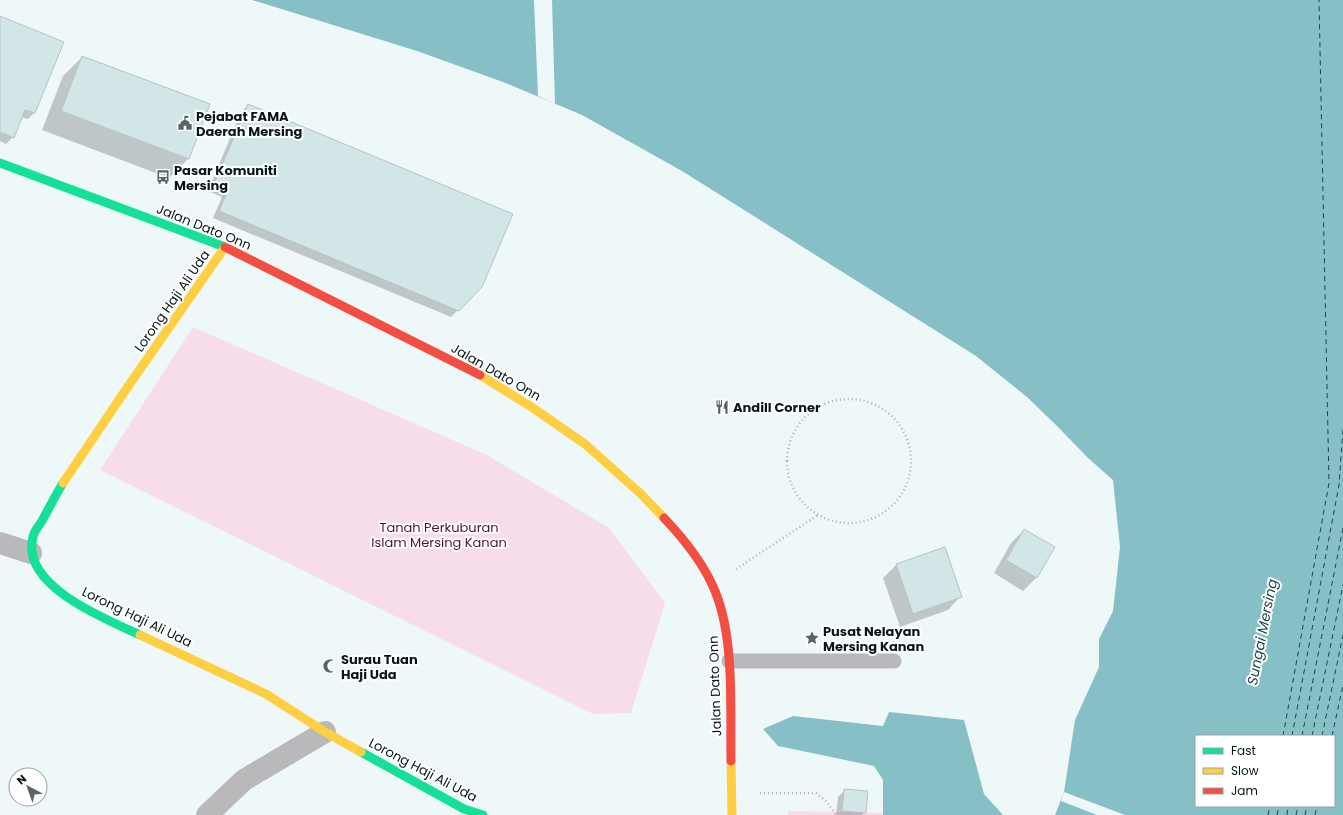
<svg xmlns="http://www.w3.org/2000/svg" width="1343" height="815" font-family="Poppins,sans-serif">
<rect width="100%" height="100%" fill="#eff8f9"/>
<path fill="#f7dce9" d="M193,327L487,455L609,528L665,603L631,713L593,714L100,470Z
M788,811L883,813V815H788Z"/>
<path fill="#87bfc6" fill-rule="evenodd" d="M252,0H1343V815H1055L1064,792L1075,720L1099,667V639L1113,611L1120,547L1113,480L1088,458L1058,427L1027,397L976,356L682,171L582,115L503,82L417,51ZM1196,736H1334V806H1196Z
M889,712L964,720L984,794L1003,815H883V780L874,766L778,746L763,729L793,716L883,726Z"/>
<path fill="#eff8f9" d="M534,0H552L555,104L538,96Z
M1064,792L1125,815H1097L1061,801Z"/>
<path fill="#0003" d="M0,17L34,113L28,119L21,117L13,137L6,144L0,141Z
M82,57L188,159L169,178L42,130L63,76Z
M248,105L482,286L451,317L213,218L222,197L208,191L241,112Z
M1024,530L1037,577L1023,591L994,573L1011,543Z
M944,548L961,596L948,610L900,627L883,578L896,565Z
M845,790L865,812L862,815H836L838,797Z"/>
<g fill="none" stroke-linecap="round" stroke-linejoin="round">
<path stroke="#1f4448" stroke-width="1" stroke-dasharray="5 4" stroke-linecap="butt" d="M1283,736L1329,483L1319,0
M1292,736L1339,485L1343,429
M1302,736L1343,528
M1312,736L1343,585
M1322,736L1343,635
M1332,736L1343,685
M1268,815L1270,806
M1277,815L1279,806
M1287,815L1288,806
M1296,815L1298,806
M1305,815L1307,806
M1315,815L1317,806"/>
</g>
<path fill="#d2e5e7" stroke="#b7c3c4" d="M0,16L64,42L35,113L25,110L14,138L0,132Z
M82,56L210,104L189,159L61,111Z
M248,104L513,214L482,287L459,311L219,211L228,190L214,184Z
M1024,529L1055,547L1037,578L1006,560Z
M945,547L962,597L913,614L896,564Z
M844,789L868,791L866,813L842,811Z"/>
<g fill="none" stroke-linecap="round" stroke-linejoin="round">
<path stroke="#b1b1b3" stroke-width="2.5" stroke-dasharray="1 3" stroke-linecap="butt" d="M787 461a62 62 0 1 1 124 0a62 62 0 1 1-124 0Z
M736,569L818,515
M760,793H816L827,802L836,815"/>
<path stroke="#b9b8ba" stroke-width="15" d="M729,661H894"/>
<path stroke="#b9b8ba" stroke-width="22" d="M0,543L31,553
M207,815L244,780L325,732"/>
<path stroke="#16e098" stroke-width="9" d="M0,163L225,247
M63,483C55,496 49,508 42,521C39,526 34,531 33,537C20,586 106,619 140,635
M361,752L464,809L483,815"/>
<path stroke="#ffcf43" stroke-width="9" d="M480,375L530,406L585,444L641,494L664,518
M63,483L129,385L225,247
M140,635L266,694L325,732L361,752
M731,761L732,815"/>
<path stroke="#f24e42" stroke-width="9" d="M225,247L480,375
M664,518C684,539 704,564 715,591C735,639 730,708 731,761"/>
</g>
<defs>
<symbol id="civic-bare" viewBox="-9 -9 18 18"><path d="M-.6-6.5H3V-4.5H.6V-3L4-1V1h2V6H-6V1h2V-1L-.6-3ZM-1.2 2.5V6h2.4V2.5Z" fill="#586466" stroke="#fff" stroke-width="2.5" paint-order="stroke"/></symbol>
<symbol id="bus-bare" viewBox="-9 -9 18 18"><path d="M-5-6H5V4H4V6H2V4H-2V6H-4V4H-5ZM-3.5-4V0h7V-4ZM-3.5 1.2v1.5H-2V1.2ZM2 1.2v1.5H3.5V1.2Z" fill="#586466" stroke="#fff" stroke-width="2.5" paint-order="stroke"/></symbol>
<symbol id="restaurant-bare" viewBox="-9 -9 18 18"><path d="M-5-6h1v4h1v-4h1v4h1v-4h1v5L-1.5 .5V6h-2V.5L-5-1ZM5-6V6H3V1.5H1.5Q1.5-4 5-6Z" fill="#586466" stroke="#fff" stroke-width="2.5" paint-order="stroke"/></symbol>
<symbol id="sight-bare" viewBox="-9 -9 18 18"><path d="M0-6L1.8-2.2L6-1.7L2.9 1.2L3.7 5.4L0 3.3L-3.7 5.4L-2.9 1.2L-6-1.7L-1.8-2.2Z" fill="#586466" stroke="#fff" stroke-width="2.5" paint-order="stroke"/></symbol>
<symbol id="mosque-bare" viewBox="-9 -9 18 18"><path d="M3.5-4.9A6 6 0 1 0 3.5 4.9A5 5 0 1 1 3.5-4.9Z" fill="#586466" stroke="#fff" stroke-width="2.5" paint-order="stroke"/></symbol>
</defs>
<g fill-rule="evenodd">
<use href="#civic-bare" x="175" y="113" width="20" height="20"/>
<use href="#bus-bare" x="153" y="167" width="20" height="20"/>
<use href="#restaurant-bare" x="712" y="397" width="20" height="20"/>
<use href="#sight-bare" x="802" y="628" width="20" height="20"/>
<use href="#mosque-bare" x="320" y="656" width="20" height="20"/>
</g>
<g text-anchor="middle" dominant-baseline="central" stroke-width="4" stroke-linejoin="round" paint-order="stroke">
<g font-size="13" font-weight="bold" fill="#061517" stroke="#fff" text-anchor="start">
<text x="196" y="116">Pejabat FAMA<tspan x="196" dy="15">Daerah Mersing</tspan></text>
<text x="174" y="170">Pasar Komuniti<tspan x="174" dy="15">Mersing</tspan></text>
<text x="733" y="407">Andill Corner</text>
<text x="823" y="631">Pusat Nelayan<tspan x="823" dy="15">Mersing Kanan</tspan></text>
<text x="341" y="659">Surau Tuan<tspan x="341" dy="15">Haji Uda</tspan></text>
</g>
<g font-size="13" fill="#061517" stroke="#fff">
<text transform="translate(204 227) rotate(22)">Jalan Dato Onn</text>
<text transform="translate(172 301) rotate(-55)">Lorong Haji Ali Uda</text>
<text transform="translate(496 372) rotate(30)">Jalan Dato Onn</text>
<text transform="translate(137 617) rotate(26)">Lorong Haji Ali Uda</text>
<text transform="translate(715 686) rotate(-92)">Jalan Dato Onn</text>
<text transform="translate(423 770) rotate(28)">Lorong Haji Ali Uda</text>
</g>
<g font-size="13" fill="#561034" stroke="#fff">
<text x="439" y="527">Tanah Perkuburan<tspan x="439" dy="15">Islam Mersing Kanan</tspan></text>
</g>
<g font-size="14" font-style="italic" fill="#1f4448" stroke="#fff">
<text transform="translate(1262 632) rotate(-79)">Sungai Mersing</text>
</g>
</g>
<rect x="1195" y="735" width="140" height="72" fill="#ffffff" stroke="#9ba1a2"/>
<rect x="1203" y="748" width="20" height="6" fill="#16e098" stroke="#9ba1a2"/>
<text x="1231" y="755" font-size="12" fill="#061517">Fast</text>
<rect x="1203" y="768" width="20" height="6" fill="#ffcf43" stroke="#9ba1a2"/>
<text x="1231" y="775" font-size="12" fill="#061517">Slow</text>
<rect x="1203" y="788" width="20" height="6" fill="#f24e42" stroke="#9ba1a2"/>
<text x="1231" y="795" font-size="12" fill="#061517">Jam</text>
<g transform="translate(28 787) rotate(319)"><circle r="19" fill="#ffffff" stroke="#9ba1a2"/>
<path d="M0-3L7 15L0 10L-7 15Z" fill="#586466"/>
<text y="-6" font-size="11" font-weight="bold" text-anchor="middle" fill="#061517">N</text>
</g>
</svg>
